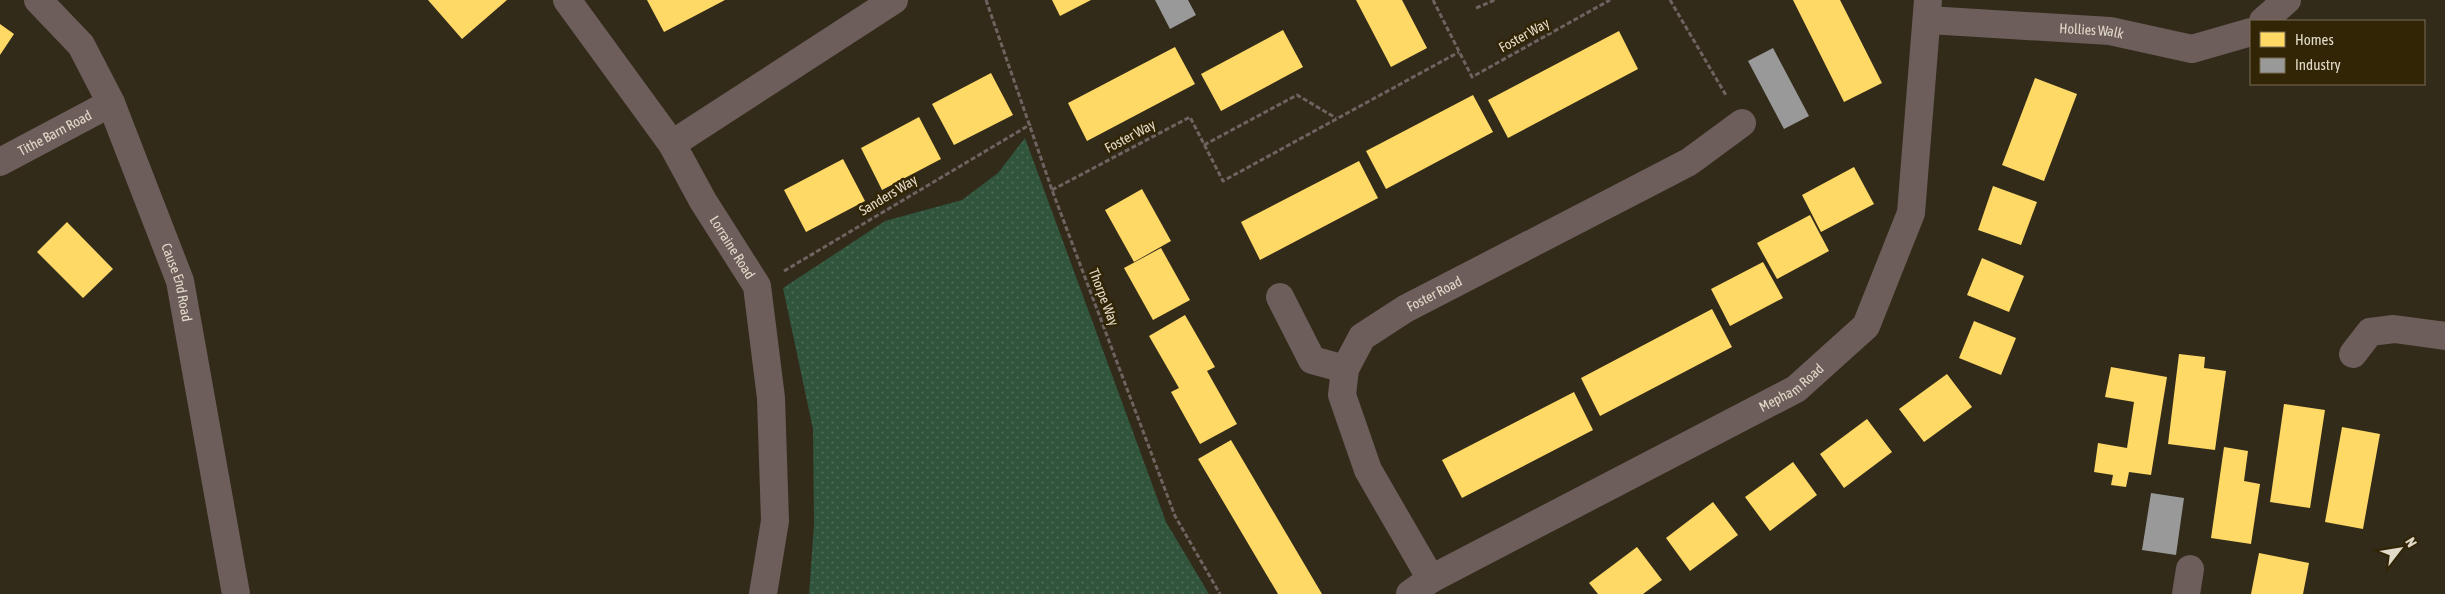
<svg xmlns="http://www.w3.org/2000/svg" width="2445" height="594" font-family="'Asap Condensed',sans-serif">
<defs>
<pattern id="green-dots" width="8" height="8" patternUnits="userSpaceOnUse" patternTransform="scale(1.25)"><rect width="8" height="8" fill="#30543c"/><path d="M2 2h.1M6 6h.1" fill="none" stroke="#4e6c57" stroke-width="1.8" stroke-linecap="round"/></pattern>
</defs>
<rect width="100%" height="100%" fill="#322b1a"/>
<path fill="url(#green-dots)" d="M1025,138L1166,522L1209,594H809L814,525L813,429L783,288L885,221L962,200L998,173Z"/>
<path fill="#ffd966" d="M428,0H507L462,39Z
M647,0H725L664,32Z
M1052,0H1091L1060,16Z
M1356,0H1402L1427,48L1391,67Z
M1793,0H1840L1882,83L1844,102Z
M0,24L14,34L0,55Z
M1283,30L1303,67L1221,111L1201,74Z
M1619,31L1638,69L1508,138L1488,100Z
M1175,47L1195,84L1087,141L1068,103Z
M991,73L1013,115L954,145L932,104Z
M2035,78L2077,94L2044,181L2002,165Z
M1473,95L1493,132L1386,189L1366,151Z
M919,117L941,159L882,190L861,148Z
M843,159L865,201L806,232L784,190Z
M1359,161L1378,198L1260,260L1241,222Z
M1854,167L1874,204L1821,232L1802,195Z
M1993,186L2037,202L2021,245L1978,230Z
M1142,189L1171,241L1134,262L1105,210Z
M1810,215L1829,251L1777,279L1757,243Z
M67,222L113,269L83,298L37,252Z
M1161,248L1190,300L1153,320L1124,268Z
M1982,258L2024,276L2009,312L1967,295Z
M1763,262L1783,298L1730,326L1711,289Z
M1712,309L1732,347L1600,416L1581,378Z
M1185,315L1215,367L1207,371L1237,424L1200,444L1171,392L1179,388L1149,336Z
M1974,321L2016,338L2001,375L1959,358Z
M2179,354L2205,357L2204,368L2226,371L2215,450L2168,444Z
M2111,367L2167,377L2151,475L2129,472L2126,487L2111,485L2113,475L2094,472L2098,443L2127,448L2134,402L2105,397Z
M1947,374L1972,407L1924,442L1899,409Z
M1574,392L1593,430L1462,498L1442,460Z
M2284,404L2325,410L2310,508L2270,502Z
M1867,419L1892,452L1844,488L1820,454Z
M2342,427L2380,434L2363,529L2325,522Z
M1231,440L1322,594H1278L1198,459Z
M2224,447L2248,451L2244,481L2260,484L2251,544L2211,538Z
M1793,462L1817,495L1770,531L1745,497Z
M1713,502L1738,535L1690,571L1666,538Z
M1637,547L1662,580L1643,594H1598L1589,583Z
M2259,553L2309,563L2303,594H2251Z"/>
<path fill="#999" d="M1155,0H1188L1196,15L1170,29Z
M1773,48L1809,116L1784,129L1748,61Z
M2151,493L2184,498L2176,555L2142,550Z"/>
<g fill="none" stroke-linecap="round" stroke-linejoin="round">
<path stroke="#6f6360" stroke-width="3" stroke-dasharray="5 2.5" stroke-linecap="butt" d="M986,0L1052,190L1175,516L1220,594
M1433,0L1472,77L1610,0
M1670,0L1727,97
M1476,8L1495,0
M1204,145L1297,95L1336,118
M1052,190L1190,117L1223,181L1459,52
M784,271L1031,124"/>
<g stroke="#6e5e5b" stroke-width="28">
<path id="s1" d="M38,0L81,45L111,103L180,281L236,594"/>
<path id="s2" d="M567,0L672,144L703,201L757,286L771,398L775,521L763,594"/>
<path id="s3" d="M1928,20L2110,31L2192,49L2251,32"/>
<path d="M2263,21L2287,0"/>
<path d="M672,144L894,0"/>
<path id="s4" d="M0,162L111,103"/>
<path d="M1280,297L1312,360L1345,369"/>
<path d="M2353,354L2370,332L2394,329L2445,336"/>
<path id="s5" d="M1431,579L1368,470L1342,395L1345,369L1362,337L1405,309L1689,162L1742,123"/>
<path id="s6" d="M1410,594L1431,579L1796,389L1866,326L1911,213L1928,0"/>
<path d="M2186,594L2190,569"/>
</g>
</g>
<g text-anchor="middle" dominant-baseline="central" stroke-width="5" stroke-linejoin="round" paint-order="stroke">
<g font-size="14" fill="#e2dac9" stroke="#322506">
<text stroke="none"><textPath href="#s3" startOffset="164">Hollies Walk</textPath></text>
<text transform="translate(1524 35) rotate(-29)">Foster Way</text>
<text stroke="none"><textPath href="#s4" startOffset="62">Tithe Barn Road</textPath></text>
<text transform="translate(1130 136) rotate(-28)">Foster Way</text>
<text transform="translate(888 195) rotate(-31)">Sanders Way</text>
<text stroke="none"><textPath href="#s2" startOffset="298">Lorraine Road</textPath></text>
<text stroke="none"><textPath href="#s1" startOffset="319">Cause End Road</textPath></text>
<text stroke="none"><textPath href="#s5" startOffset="352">Foster Road</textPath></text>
<text transform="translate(1104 297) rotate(69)">Thorpe Way</text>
<text stroke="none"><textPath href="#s6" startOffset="434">Mepham Road</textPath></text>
</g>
</g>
<rect x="2250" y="20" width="175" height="65" fill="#322506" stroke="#786d54"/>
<rect x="2260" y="32" width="25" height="15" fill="#ffd966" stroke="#786d54"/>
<text x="2295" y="45" font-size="15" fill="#e2dac9">Homes</text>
<rect x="2260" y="58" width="25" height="15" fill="#999999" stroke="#786d54"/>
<text x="2295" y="70" font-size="15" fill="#e2dac9">Industry</text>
<g transform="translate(2400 549) rotate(59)" stroke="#322506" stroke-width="4" paint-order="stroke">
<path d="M0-4L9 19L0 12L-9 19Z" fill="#e2dac9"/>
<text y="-8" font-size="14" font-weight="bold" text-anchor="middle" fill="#e2dac9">N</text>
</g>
</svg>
